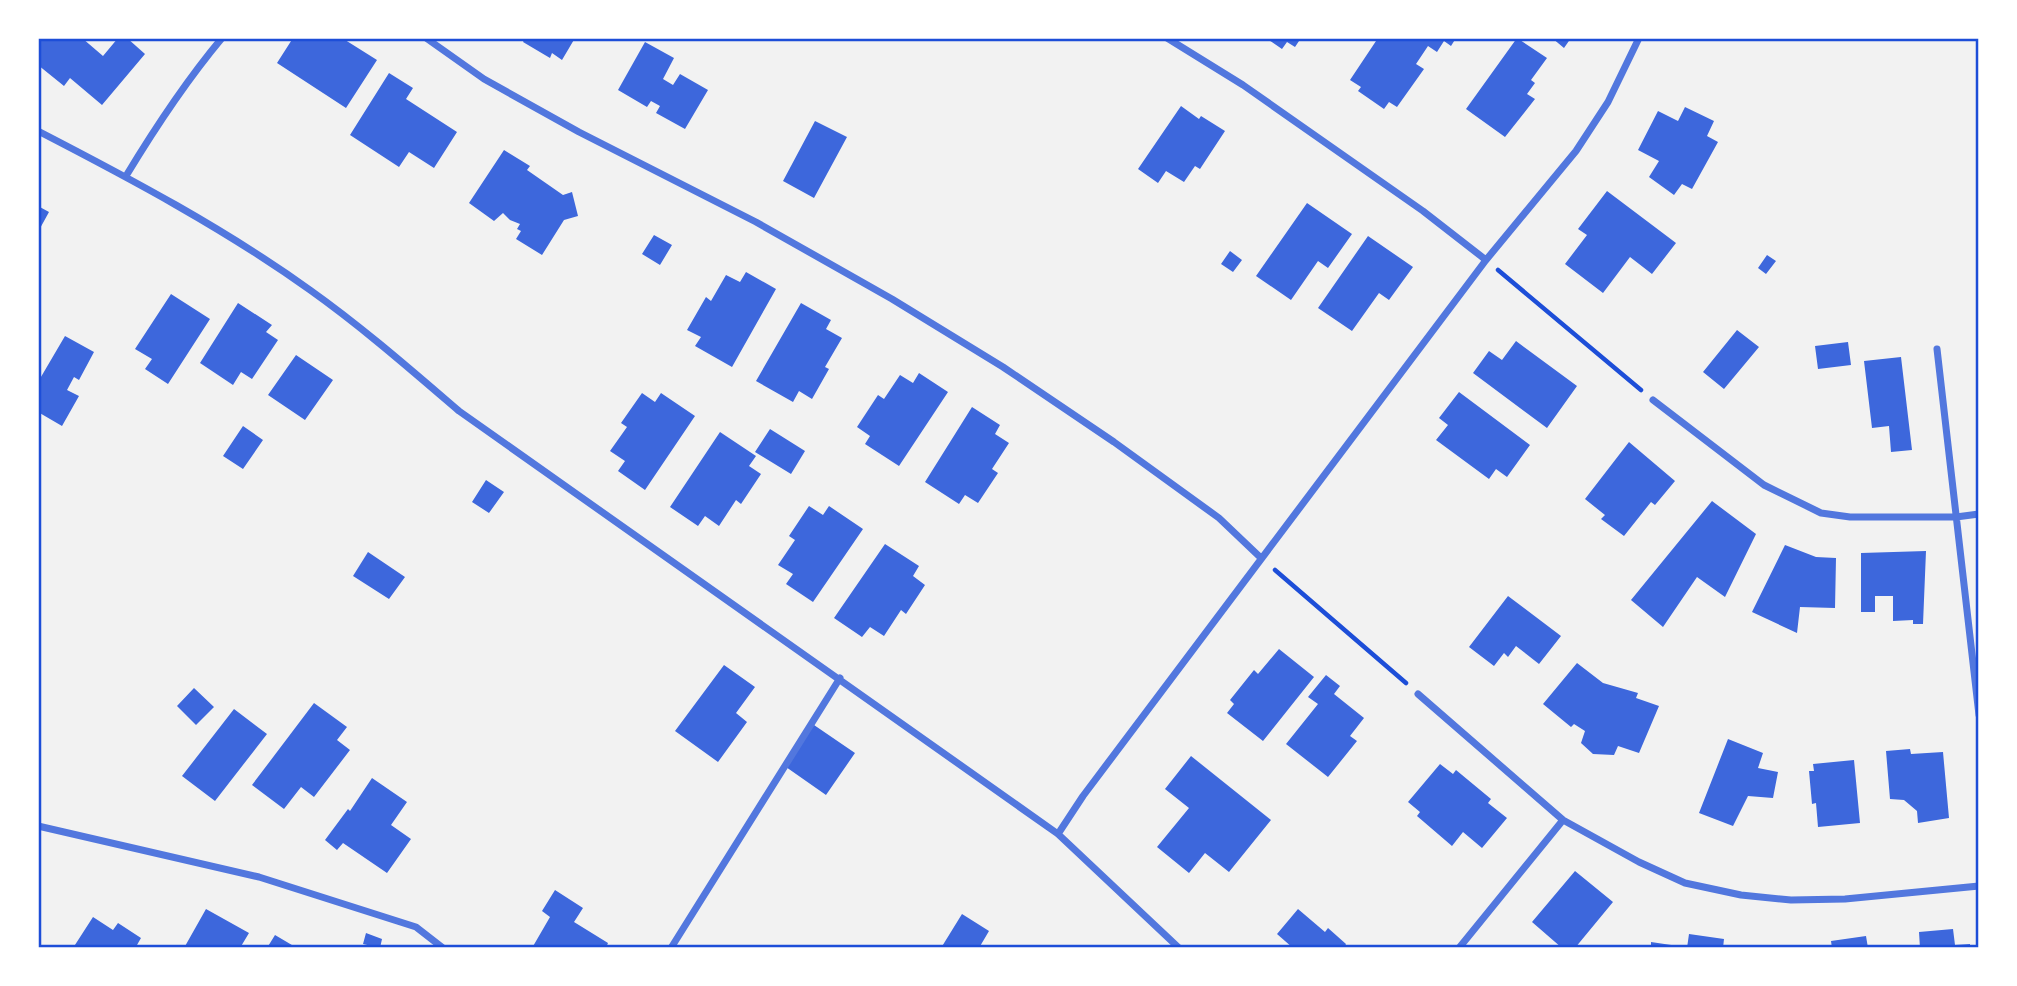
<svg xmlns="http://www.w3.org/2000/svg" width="2017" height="986" font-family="Cabin,sans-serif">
<rect width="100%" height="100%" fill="#f2f2f2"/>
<path fill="#3d67dc" d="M38,38H82L103,56L118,38H127L145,54L102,105L70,78L64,86L38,65Z
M293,38H325L328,41L329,38H342L377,60L346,108L277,63Z
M525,38H575L562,60L552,53L550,58L523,42Z
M1266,38H1301L1295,47L1287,42L1282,49Z
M1378,38H1456L1451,46L1444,41L1437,52L1428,46L1416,64L1424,69L1397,107L1389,102L1384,109L1358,91L1361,87L1350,80Z
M1517,38L1547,58L1531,80L1535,83L1527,94L1535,99L1505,137L1466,109Z
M1552,38H1571L1564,48Z
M645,42L674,58L663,79L673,85L680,74L708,90L685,129L656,113L660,106L651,101L647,107L618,90Z
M389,73L413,88L406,99L457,132L434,168L409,152L399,167L350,135Z
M1181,106L1199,119L1201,116L1225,131L1200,169L1195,166L1184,182L1166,171L1158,183L1138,169Z
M1685,107L1714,121L1707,136L1718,142L1692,189L1682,184L1674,195L1649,177L1659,161L1638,150L1658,111L1678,121Z
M815,121L847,137L814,198L783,181Z
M504,150L530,166L527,170L563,195L572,192L578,216L564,220L542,255L516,239L521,231L517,229L520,224L510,220L503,213L494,221L469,203Z
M1607,191L1676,243L1652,274L1630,257L1603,293L1565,264L1587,235L1578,229Z
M1307,203L1352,234L1328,268L1318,261L1291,300L1256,276Z
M38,206L49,212L38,232Z
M654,235L672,245L660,265L642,254Z
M1368,236L1413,267L1389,300L1379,293L1352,331L1318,308Z
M1230,251L1242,260L1233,272L1221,264Z
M1767,255L1776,261L1766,274L1758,268Z
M746,272L776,289L732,367L695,346L701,337L687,330L706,297L711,301L726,275L740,282Z
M171,294L210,319L168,384L145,369L152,359L135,349Z
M238,303L272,325L266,332L278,340L252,379L241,372L233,385L200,363Z
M801,303L831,320L826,329L842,338L825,367L829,369L812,399L799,391L793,402L756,381Z
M1737,330L1759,347L1724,389L1703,372Z
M65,336L94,352L79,380L74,377L67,390L79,396L62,426L38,412V382Z
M1516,341L1577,386L1547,428L1473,373L1489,351L1502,360Z
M1848,342L1851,365L1818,369L1815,346Z
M296,355L333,380L305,420L268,395Z
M1901,357L1912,450L1891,452L1889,426L1872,428L1864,361Z
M919,373L948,392L899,466L865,444L870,436L857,427L878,395L884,399L900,375L913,383Z
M1459,392L1530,445L1507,477L1496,469L1489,479L1436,440L1448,425L1439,418Z
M642,393L655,402L661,393L695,416L645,490L618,471L625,461L610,451L627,427L621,423Z
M972,407L1000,425L995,434L1009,443L992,469L998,473L978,503L965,495L959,504L925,482Z
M243,426L263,440L243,469L223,456Z
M770,429L805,451L791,474L755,452Z
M720,432L756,456L749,466L761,474L741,504L736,500L719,526L705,516L698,526L670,507Z
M1629,442L1675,481L1655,505L1651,502L1624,536L1601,519L1605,515L1585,499Z
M486,480L504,492L489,513L472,502Z
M1712,501L1756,534L1725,597L1697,577L1663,627L1631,600Z
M809,506L823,515L829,506L863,529L813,602L786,584L793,574L778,565L795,540L789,536Z
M885,544L919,566L913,576L925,585L906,614L901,610L884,636L870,627L862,637L834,618Z
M1785,545L1816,557L1836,558L1835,608L1800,607L1797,633L1752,612Z
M1926,551L1923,624H1913V620L1893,621V596H1875V612H1861V553Z
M368,552L405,577L389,599L353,576Z
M1508,596L1561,636L1539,664L1516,646L1508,657L1504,653L1494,666L1469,647Z
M1279,649L1314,677L1263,741L1227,713L1234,704L1230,700L1254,670L1258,674Z
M1577,663L1603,683L1638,693L1636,698L1659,706L1639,753L1618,746L1614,755L1593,754L1581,743L1585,731L1574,724L1571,727L1543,704Z
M724,665L755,687L736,713L747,722L718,762L675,731Z
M1326,675L1340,686L1334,694L1364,718L1350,736L1357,741L1328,777L1286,744L1318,704L1308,697Z
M194,688L214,707L196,725L177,706Z
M314,703L347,727L337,740L350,750L314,797L301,787L284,809L252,785Z
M234,709L267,734L215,801L182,776Z
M814,725L855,753L826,795L786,767Z
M1728,739L1763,753L1758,768L1778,772L1773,798L1748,796L1733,826L1699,813Z
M1910,749L1911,754L1943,752L1949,818L1918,823L1917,811L1904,800L1890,799L1886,751Z
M1191,756L1271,820L1229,872L1205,853L1189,873L1157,847L1189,808L1165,789Z
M1854,760L1860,823L1818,827L1816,803L1812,804L1809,771H1814L1813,764Z
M1440,764L1453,774L1456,770L1491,799L1488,803L1507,818L1482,848L1463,832L1452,846L1417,816L1420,812L1408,802Z
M372,778L407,802L391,825L411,839L387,873L343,843L337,850L325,840L348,809L350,811Z
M1575,871L1613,902L1575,948H1562L1532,922Z
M555,890L583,908L574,922L608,943L606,948H532L550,917L542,911Z
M206,909L249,933L240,948H184Z
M1298,909L1325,932L1328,928L1346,944L1344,948H1293L1277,934Z
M962,914L989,931L979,948H941Z
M93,917L113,930L118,923L141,938L137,945L142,948H73Z
M1953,929L1955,945L1970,944V948H1920L1919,932Z
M366,933L382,939L380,948L363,944Z
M1689,934L1724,939L1723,948H1687Z
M275,935L297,948H267Z
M1866,936L1868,948H1832L1831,941Z
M1651,942L1678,946L1677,948H1651Z"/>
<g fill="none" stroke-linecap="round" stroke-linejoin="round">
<path stroke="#1d4ed8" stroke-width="4.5" d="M1498,270L1641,390
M1275,570L1406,683"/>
<path stroke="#5277de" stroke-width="7" d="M426,38L484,79L579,132L756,222L892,299L1003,367L1114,442L1219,518L1261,558
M1167,38L1243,85L1423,211L1486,260
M38,131C131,179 225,229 310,290C362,327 410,369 459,411L1058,834L1179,948
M126,176C155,128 186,81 222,38
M1937,349L1979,715
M1653,400L1764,485L1821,513L1850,517H1956L1979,514
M1418,694L1563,820L1639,862L1685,883L1741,895L1791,900L1845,899L1979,886
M38,826L259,877L416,927L443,948
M1058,834L1083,796L1486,260L1576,151L1608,102L1639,38
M671,948L840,678
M1459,948L1563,820"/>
</g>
<rect width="2017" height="986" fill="none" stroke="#ffffff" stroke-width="80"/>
<rect x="40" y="40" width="1937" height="906" fill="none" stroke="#1d4ed8" stroke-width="2.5"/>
</svg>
